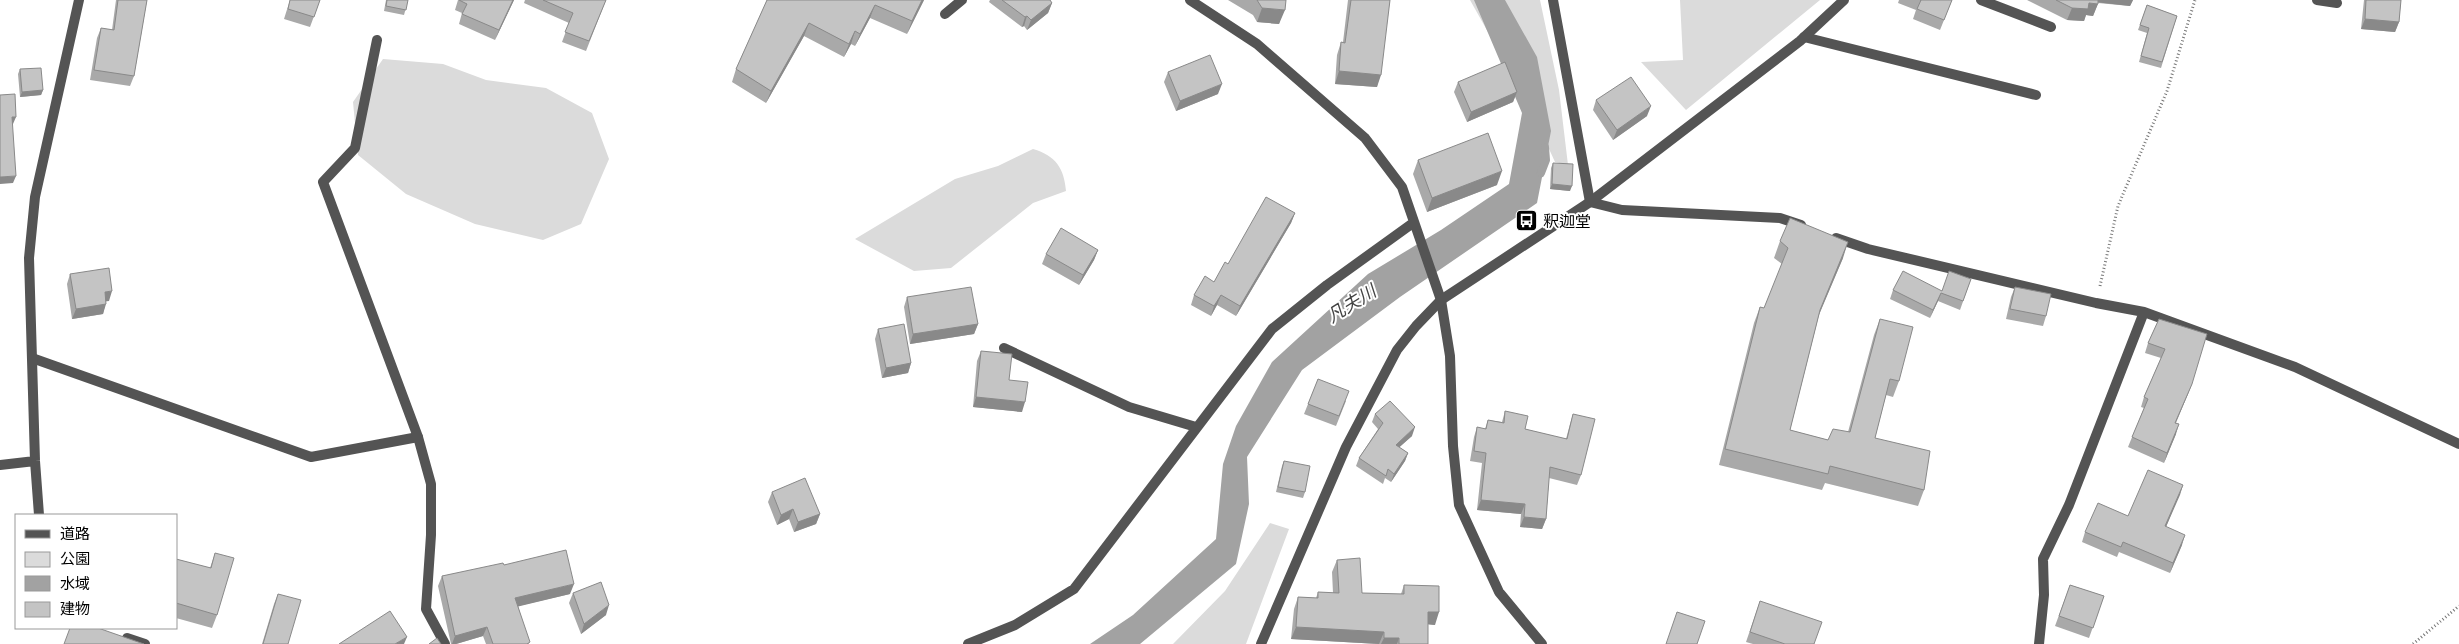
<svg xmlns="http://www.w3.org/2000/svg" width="2459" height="644" font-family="Ubuntu,'Noto Sans JP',sans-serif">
<rect width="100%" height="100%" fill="#fff"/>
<path fill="#dbdbdb" d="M1470,0H1540L1559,90L1568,165L1555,162L1529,105Z
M1680,0H1820L1686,110L1641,62L1683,60Z
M383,59L443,64L486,80L546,88L592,113L609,159L581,224L543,240L475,224L406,194L358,155L353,102Z
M1033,149C1056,156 1064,168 1066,191L1033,203L951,268L914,271L855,239L955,179L998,166Z
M1270,523L1289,529L1246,644H1173L1225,591Z"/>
<path fill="#a2a2a2" d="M1474,0H1505L1537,57L1551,131L1537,203L1400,297L1302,370L1247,457L1249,504L1236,564L1140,644H1090L1133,615L1216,539L1223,464L1236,426L1272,362L1368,274L1441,230L1509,184L1522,113Z"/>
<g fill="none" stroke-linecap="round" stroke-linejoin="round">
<path stroke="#a2a2a2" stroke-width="8" d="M1541,173L1546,160L1545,147"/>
<path stroke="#767676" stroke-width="3" stroke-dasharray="1 2.5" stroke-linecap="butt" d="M2100,286L2118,206L2167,91L2195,0
M2413,644L2459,606"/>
<path stroke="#545454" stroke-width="10" d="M32,358L311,457L418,437"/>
<path stroke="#545454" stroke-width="10" d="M1190,0L1257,44L1365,138L1402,187L1441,300L1450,356L1453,446L1459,505L1499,592L1542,644
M1553,0L1590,202L1622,210L1780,218L1801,225
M1981,0L2051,27
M2317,0L2337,3
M945,14L962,0
M1804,37L2036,95
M377,40L355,148L323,182L418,437L431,484V535L426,609L445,644
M1836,238L1868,249L2096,303L2144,312L2295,367L2459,444
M1004,348L1129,407L1196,427
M0,465L35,461
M39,515L35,461L29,258L35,197L79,0
M127,638L145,644
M968,644L1015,625L1074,589L1272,329L1327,285L1413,223
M2039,644L2044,595L2043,559L2069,505L2144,312"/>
<path stroke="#545454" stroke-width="10" d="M1261,644L1346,447L1397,350L1416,326L1441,300L1590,202L1800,41L1844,0"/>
</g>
<path fill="#a9a9a9" d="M116,0H147L134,76L130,86L90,80L97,38L101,28L112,30Z
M290,0H320L310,27L284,19Z
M386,0H408L404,15L384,11Z
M458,0H514L495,40L459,24L462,13L455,10Z
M525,0H606L586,51L562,42L569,23L524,3Z
M767,0H924L907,34L870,18L855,46L851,44L844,57L804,36L766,103L732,82L736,69Z
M990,0H1050L1052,3L1048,13L1027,30L1024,26L1022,27L989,2Z
M1228,0H1286L1279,24L1257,22L1253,15Z
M1348,0H1390L1377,87L1335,84L1337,55L1341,42H1343Z
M1899,0H1952L1940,30L1913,19L1916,10L1898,3Z
M2027,0H2133L2130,6L2098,3L2093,16L2086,15L2084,21L2067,20Z
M2364,0H2401L2399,22L2395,32L2361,29Z
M2147,5L2177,16L2161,68L2139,62L2147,33L2138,30Z
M20,69L43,90L41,95L20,97L18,74Z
M1168,72L1218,94L1176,111L1164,82Z
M1458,82L1517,92L1513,102L1467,122L1454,92Z
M1596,100L1647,116L1613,140L1593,110Z
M1418,160L1497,185L1427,212L1413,174Z
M1553,163L1570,191L1550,189L1551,168Z
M1295,213L1291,223L1236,316L1217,305L1211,316L1191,305L1194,295L1214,282L1228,264Z
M1780,241L1843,258L1819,315L1790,430L1828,440L1848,432L1874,335L1880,319L1899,381L1893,397L1886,395L1875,438L1924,490L1918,506L1825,483L1822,490L1719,465L1754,323L1760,307L1764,308L1782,264L1774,258Z
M1098,250L1094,260L1079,285L1042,264L1046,254Z
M70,274L109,301H106L103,314L72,319L67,284Z
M1971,279L1960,310L1938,301L1930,318L1890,299L1893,290L1942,291Z
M2015,287L2046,316L2043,326L2006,319L2011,297Z
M907,297L978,324L974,334L910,344L904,307Z
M2159,319L2192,384L2176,423V434L2164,463L2128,447L2144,408L2141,407L2144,397L2161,358L2145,353L2148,343Z
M878,329L911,363L908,373L882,378L875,339Z
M981,351L1009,380L1022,412L973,407L977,361Z
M1318,379L1346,401L1336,426L1304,414Z
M1505,411L1525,429L1566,439L1570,424L1573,414L1581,475L1577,485L1549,478L1546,519L1542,529L1520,527L1521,514L1477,510L1482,463L1470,461L1474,437L1477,427L1485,429L1488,420L1502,422Z
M1375,414L1412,436L1399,447L1408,453L1405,461L1391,482L1385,478L1383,484L1356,466L1359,458L1378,429L1372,422Z
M1284,461L1305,492L1303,498L1276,492L1282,466Z
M2183,485L2166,527L2182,545L2170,573L2119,552L2117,557L2082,542L2085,532L2128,516Z
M772,492L820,514L816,524L794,532L789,519L777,525L768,502Z
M215,553L217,615L212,628L176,618V559L210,568Z
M1337,560L1362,593L1401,594L1404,585L1435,625L1428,624V644H1379L1291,639L1294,609L1298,597L1316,598L1318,592L1333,593L1332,572Z
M504,565L570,594L518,606L529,644H486L483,636L456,644H451L438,586L442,576Z
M2070,585L2104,596L2089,638L2055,626Z
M573,593L606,615L581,634L569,603Z
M278,594L288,644H262L274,604Z
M1760,601L1814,644H1753L1746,642Z"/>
<path fill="#898989" d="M513,0H514L495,40L499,30Z
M922,0H924L907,34L912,21Z
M2096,0H2133L2130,6L2095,2Z
M1052,3L1048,13L1027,30L1031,20Z
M2089,3L2098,4L2093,16L2086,15L2084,21L2067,20L2072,8Z
M875,5L870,18L855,46L860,34Z
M1262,8L1285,10L1279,24L1257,22Z
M1027,16L1024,26L1022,27L1025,17Z
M2365,19L2399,22L2395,32L2361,29Z
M809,23L804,36L766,103L771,91Z
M855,31L851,44L844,57L849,44Z
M1339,71L1381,75L1377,87L1335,84Z
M1222,84L1218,94L1176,111L1180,101Z
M43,90L41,95L20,97L22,92Z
M1517,92L1513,102L1467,122L1471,112Z
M1651,106L1647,116L1613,140L1617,130Z
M12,117H16L13,124H9Z
M1502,171L1497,185L1427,212L1432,198Z
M16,176L13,183L0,184V177Z
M1552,184L1572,186L1570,191L1550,189Z
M1295,213L1291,223L1236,316L1240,306Z
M1848,242L1843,258L1814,326L1820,310Z
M1098,250L1094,260L1079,285L1083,275Z
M112,291L109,301L101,302L105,292Z
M1941,293L1938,301L1930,318L1933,310Z
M1221,295L1217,305L1211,316L1214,306Z
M106,304L103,314L72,319L76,309Z
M978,324L974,334L910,344L913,334Z
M911,363L908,373L882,378L886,368Z
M2192,384L2188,394L2171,433L2175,423Z
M976,397L1025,402L1022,412L973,407Z
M2179,424L2176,434L2164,463L2167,453Z
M1415,427L1412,436L1393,453L1396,445Z
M1408,453L1405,461L1391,482L1394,474Z
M2183,485L2180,495L2162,536L2165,526Z
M1481,500L1525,504L1521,514L1477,510Z
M793,509L789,519L777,525L781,515Z
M820,514L816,524L794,532L798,522Z
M1524,517L1546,519L1542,529L1520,527Z
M2185,535L2182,545L2170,573L2173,563Z
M574,584L570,594L512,608L515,598Z
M609,605L606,615L581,634L584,624Z
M1428,612H1439L1435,625L1424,624Z
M487,627L483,636L456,644H452L455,636Z
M1296,627L1384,632L1379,644L1291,639Z
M407,637L404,644H395Z
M1384,638H1399L1397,644H1381Z"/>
<path fill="#c4c4c4" stroke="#898989" d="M118,0H147L134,76L94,70L101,28L114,30Z
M290,0H320L314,17L288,9Z
M387,0H408L406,10L386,6Z
M459,0H513L499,30L462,14L467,4Z
M543,0H606L589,41L565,32L573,13Z
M767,0H922L912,21L875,5L860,34L855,31L849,44L809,23L771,91L736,69Z
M1002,0H1050L1052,3L1031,20L1027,16L1025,17Z
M1257,0H1286L1285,10L1262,8Z
M1351,0H1390L1381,75L1339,71L1341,42L1345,43Z
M1920,0H1952L1944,20L1917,9L1921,0Z
M2056,0H2098V4L2089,3L2088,9L2072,8Z
M2366,0H2401L2399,22L2365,19Z
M2147,5L2177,16L2162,62L2141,56L2149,28L2140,25Z
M1210,55L1222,84L1180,101L1168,72Z
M1505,62L1517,92L1471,112L1458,82Z
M41,68L43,90L22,92L20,69Z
M1631,77L1651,106L1617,130L1596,100Z
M15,94L16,117H12L16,176L0,177V95Z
M1488,133L1502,171L1432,198L1418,160Z
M1553,163L1573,164L1572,186L1552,184Z
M1266,197L1295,213L1240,306L1221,295L1214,306L1194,295L1205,276L1214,282L1225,262L1228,264Z
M1790,218L1848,242L1820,310L1790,430L1828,440L1833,429L1850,432L1880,319L1913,327L1899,381L1890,379L1875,438L1930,451L1924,490L1830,466L1828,474L1725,449L1760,307L1764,308L1788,248L1780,241Z
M1061,228L1098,250L1083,275L1046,254Z
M109,268L112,291L105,292L106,304L76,309L70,274Z
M1903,271L1942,291L1949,271L1971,279L1963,301L1941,293L1933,310L1893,290Z
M971,287L978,324L913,334L907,297Z
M2015,287L2051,294L2046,316L2010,309Z
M2159,319L2207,334L2192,384L2175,423L2179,424L2167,453L2132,437L2148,399L2144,397L2165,349L2148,343Z
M904,324L911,363L886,368L878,329Z
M981,351L1012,354L1009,380L1028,382L1025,402L976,397Z
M1318,379L1349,391L1339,416L1308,404Z
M1390,401L1415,427L1396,445L1408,453L1394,474L1388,469L1386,476L1359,458L1383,423L1375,414Z
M1505,411L1528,416L1525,429L1567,439L1573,414L1595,419L1581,475L1550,467L1546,519L1524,517L1525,504L1481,500L1486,453L1474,451L1477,427L1486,429L1488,420L1504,423Z
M1284,461L1310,466L1305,492L1278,487Z
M2148,470L2183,485L2165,526L2185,535L2173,563L2123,542L2121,547L2085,532L2098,503L2128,516Z
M805,478L820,514L798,522L793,509L781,515L772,492Z
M566,550L574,584L515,598L530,642L527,644H493L487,627L455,636L442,576L503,563L504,565Z
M215,553L234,558L217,615L176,603V559L211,568Z
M1360,558L1362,593L1404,594V585L1439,586V612H1428V644H1399V638H1384V632L1296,627L1298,597L1318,598V592L1339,593L1337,560Z
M601,582L609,605L584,624L573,593Z
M2070,585L2104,596L2093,628L2059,616Z
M278,594L301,600L288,644H263Z
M1760,601L1822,622L1814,644H1785L1750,632Z
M390,611L407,637L395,644H339Z
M1677,612L1705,621L1697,644H1666Z
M70,628H98L144,644H64Z
M437,638L441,644H429Z"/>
<defs>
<symbol id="bus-square" viewBox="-11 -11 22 22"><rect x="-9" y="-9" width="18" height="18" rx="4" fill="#000" stroke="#fff"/><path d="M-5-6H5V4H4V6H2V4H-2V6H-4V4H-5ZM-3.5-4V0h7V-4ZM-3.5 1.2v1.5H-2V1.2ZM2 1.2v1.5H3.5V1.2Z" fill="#fff"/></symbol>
</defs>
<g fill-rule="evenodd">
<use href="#bus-square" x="1514" y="208" width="25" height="25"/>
</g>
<g text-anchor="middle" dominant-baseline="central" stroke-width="4" stroke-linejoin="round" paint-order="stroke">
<g font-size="16" fill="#000" stroke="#fff" text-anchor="start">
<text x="1543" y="221">釈迦堂</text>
</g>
<g font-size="18" font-style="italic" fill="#434343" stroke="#fff">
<text transform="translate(1351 303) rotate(-32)">凡夫川</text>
</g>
</g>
<rect x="15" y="514" width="162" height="115" fill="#ffffff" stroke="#999999"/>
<rect x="25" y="530" width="25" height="8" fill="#545454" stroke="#999999"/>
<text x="60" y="539" font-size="15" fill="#000000">道路</text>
<rect x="25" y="552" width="25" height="15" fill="#dbdbdb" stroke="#999999"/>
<text x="60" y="564" font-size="15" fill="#000000">公園</text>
<rect x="25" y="576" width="25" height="15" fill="#a2a2a2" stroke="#999999"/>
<text x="60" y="589" font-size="15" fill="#000000">水域</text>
<rect x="25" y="602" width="25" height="15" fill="#c4c4c4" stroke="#999999"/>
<text x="60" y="614" font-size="15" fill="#000000">建物</text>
</svg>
